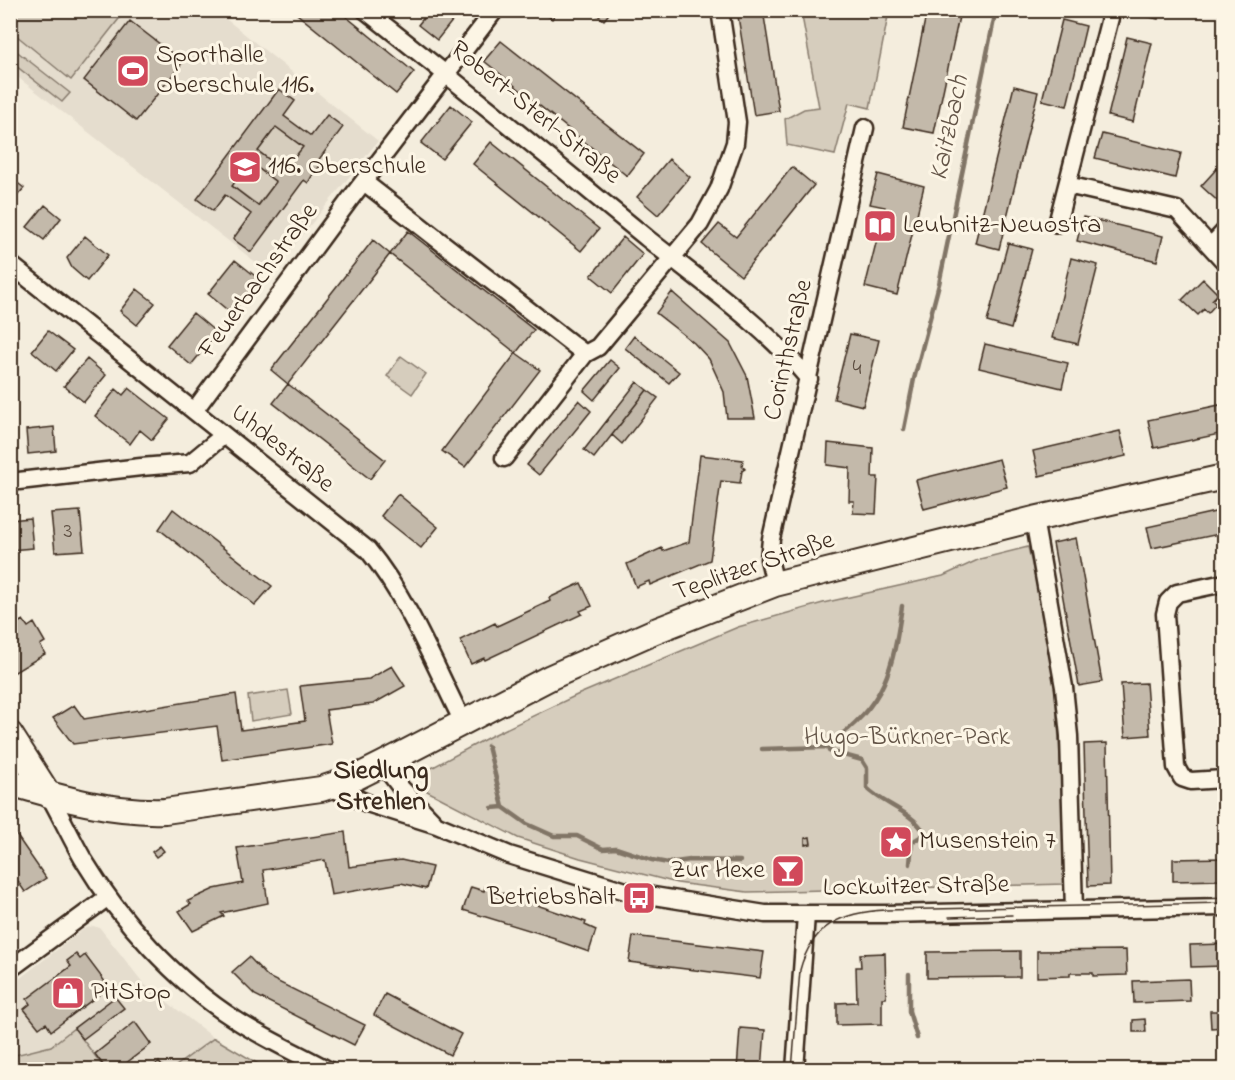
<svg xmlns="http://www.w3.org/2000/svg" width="1235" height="1080" font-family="'Indie Flower',sans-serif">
<rect width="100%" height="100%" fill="#f4eddd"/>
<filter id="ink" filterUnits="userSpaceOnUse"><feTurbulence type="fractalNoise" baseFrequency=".0167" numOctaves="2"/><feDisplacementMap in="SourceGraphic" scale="12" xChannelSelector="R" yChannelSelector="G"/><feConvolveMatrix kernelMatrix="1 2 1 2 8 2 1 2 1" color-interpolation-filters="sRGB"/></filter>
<g filter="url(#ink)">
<path fill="#e5ddce" d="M10,11H216L378,141L271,274L11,72Z
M93,926L100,928L144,984L214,1038L172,1069H97L102,1065L74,1029L51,1046L11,1056V985L84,929Z"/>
<path fill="#d6cdbd" stroke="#887c6e" stroke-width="1.5" d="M116,10L122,15L71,80L11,31V11Z
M801,11H889L870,108L849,103L835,155L787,145L785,119L804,109L819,107Z
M10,46L70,93L62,102L11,62Z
M276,127L303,147L284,171L258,151Z
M250,162L276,182L258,205L232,186Z
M401,356L426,374L412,394L387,376Z
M1028,547C1039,595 1050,643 1055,692C1062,756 1062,820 1064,884L747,892L677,883L580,858L518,838L427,791V785L422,773L491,736L577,695L738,627L823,603L943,576L980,559Z
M288,690L292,714L251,721L248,696Z
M74,1028L102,1065L97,1069H11V1056L51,1046Z
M214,1038L221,1042L267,1069H172Z"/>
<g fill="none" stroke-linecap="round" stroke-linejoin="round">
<path stroke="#817466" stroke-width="4.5" d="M904,429L914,379L939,284L996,10
M902,606C893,668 886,705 830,743L828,747L829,751L862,760L867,768V788C884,805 911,811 924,832L922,836L912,842L910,864
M488,746L503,807
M762,749L828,747
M492,808L503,807L527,824L554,836H577L603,849L616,848L652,860L668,863L690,860L740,861
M909,974V1011L917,1038"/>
</g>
<path fill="#c3b9aa" stroke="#3b2a1e" stroke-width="1.5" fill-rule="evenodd" d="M292,10H338L414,72L396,94Z
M430,10H461L437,40L418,25Z
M541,10H558L552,19Z
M591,10H612L604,20Z
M737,10H763L779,111L754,115Z
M927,10L960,12L934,133L903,127Z
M1134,10H1160L1158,19L1133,13Z
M1062,20L1086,26L1067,106L1042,100Z
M130,21L183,62L136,121L84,80Z
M1127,37L1152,43L1133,122L1108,116Z
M501,41L644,154L627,176L484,61Z
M1014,86L1038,92L999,249L975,243Z
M279,89L295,101L284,116L311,136L327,115L343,127L317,162L321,165L312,176L308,183L304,180L251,252L233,239L251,214L225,195L213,211L197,199ZM276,127L303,147L284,171L258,151ZM250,162L276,182L258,206L232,186Z
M451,105L472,122L442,159L421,143Z
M1102,134L1181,153L1175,178L1095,158Z
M491,142L599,229L581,251L473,164Z
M669,159L690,177L658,215L637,197Z
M1221,164L1224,167V202L1222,205L1201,186Z
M792,167L814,185L741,276L702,244L719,224L736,237Z
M878,174L924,186L897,295L865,287L885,207L870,204Z
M10,177L24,188L10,204Z
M45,205L61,218L44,240L27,227Z
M1083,217L1163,236L1157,261L1077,241Z
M408,231L534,330L516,353L390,254Z
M85,236L108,255L87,281L72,268L67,258Z
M623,237L643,254L612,293L591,276Z
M373,240L390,254L288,384L271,370Z
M1008,243L1032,249L1011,329L987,322Z
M1071,258L1098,265L1078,344L1052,338Z
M235,260L259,279L231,313L208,294Z
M1203,279L1218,294L1212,300L1216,304L1208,313L1204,309L1198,315L1182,300Z
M137,289L155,303L137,325L120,311Z
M672,292L730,343L747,376L755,418H727L724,392L709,359L694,343L656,313Z
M193,313L217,333L191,365L167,345Z
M48,331L73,350L56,371L32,351Z
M850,334L879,340L863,406L834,399Z
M634,336L679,372L669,383L625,348Z
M985,344L1068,363L1062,388L979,368Z
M516,353L540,370L465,467L442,451Z
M87,359L106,375L84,402L64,386Z
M610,360L620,368L594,400L584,391Z
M637,382L647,390L594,458L584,450Z
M288,384L385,460L370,479L273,403Z
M129,388L169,419L152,440L140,430L130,444L95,416L116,389L123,395Z
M647,390L658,398L622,444L612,435Z
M579,400L591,411L539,475L527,465Z
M1224,404V433L1154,448L1148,420Z
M54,427L56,451L28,454L26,430Z
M1120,431L1126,456L1039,476L1033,451Z
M828,443L873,448L872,477H878L876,514L853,513L854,501H849L850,468L827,465Z
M700,455L743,460L742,466L745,469L742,471L740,483L721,481L710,560L650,585L649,581L636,587L627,564L662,548L663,551L689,542Z
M999,459L1007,487L924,509L916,480Z
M398,494L438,527L421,548L381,516Z
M173,509L272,586L255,605L159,529Z
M1224,510V533L1152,548L1147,527Z
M80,511L84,550L55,552L51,513Z
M30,518L33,548L10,550V520Z
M1076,538L1102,682L1079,686L1053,543Z
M581,583L592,606L580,611L582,614L485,660L484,658L471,664L460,640L495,623L497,626L550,601L549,598Z
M23,620L28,627L34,623L45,642L40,645L45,654L10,675V627Z
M1222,629H1224V716Z
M392,666L405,686L373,704L326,710L332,744L222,760L217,726L73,744L53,718L74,705L84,719L236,694L241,730L305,721L300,686L369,679Z
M1146,683L1150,735L1125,737L1121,684Z
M1107,743L1110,885L1088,886L1084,744Z
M10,826L46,878L25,892L10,870Z
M345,832L349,867L401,860L432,867L426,889L401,883L331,895L325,860L263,870L268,903L221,913L224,916L193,931L179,911L191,904L188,901L214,889L243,883L237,848Z
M810,837L811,844L805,845V838Z
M160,846L164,851L156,857L152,852Z
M780,858H796V883H780Z
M1224,858V880L1173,881V859Z
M471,887L484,891L485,887L586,922L585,925L596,930L589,952L555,940V938L463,910Z
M633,936L764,952L760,978L629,962Z
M1224,944V966L1191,967L1190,945Z
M1126,950L1127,975L1093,976V973H1070V976L1037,977V951Z
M1020,951V977L927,978V952Z
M885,953L886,998H882V1024L837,1025V1003L857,1002L856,967H861L860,954Z
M76,954L80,959L85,955L109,987L51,1031L46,1023L39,1028L24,1009L30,1004L27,999L71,966L67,961Z
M249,957L268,977L365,1025L354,1045L255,995L232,972Z
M1189,979L1190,1001L1134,1003L1133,981Z
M385,994L461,1034L450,1055L374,1015Z
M115,997L124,1008L83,1039L74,1028Z
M1210,1011H1224V1027L1211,1028Z
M1145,1019L1146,1032H1133V1020Z
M135,1022L151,1044L117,1070H98L103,1065L95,1054Z
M740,1028L765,1030L762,1070H737Z
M159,1062L165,1070H149Z"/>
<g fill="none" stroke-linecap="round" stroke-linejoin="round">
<defs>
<path id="street" d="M365,10C461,85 554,162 648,239C703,283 763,325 809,379
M364,182L585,354
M1067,185L1177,210L1224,261
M1057,224L1112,10
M1211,246L1224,232
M10,264L368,550C407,597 435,666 463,722
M194,411L351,198L495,10
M504,458L585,354L598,347L700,224L719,189L735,143L737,122L720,10
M10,482L141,467L190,463L224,435
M1034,519L1064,687L1069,736L1074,910
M1224,583L1177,593L1168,602L1165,614L1176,767L1182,778L1191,781L1224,779
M775,584L769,559L771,539L865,128
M383,764L401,788L434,822
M329,787L367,803L437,825L509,855L629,892L765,914H886L1224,907
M49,795C61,816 71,838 83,859C119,919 176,982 236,1020C265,1039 297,1053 328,1070
M10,969L108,897
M795,1070L806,915"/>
<path id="secondary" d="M10,734L49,795
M10,783C61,798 112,813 165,811L321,789L357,777L383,764L551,677L655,631L775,584L1034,519L1224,477"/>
</defs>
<use href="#street" stroke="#3b2a1e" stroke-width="21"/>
<use href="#secondary" stroke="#3b2a1e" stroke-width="28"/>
<use href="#street" stroke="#fcf5e5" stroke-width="16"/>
<use href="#secondary" stroke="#fcf5e5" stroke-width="24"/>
<path stroke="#3b2a1e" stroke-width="1.5" d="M949,917L1012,915
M792,1070L800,970C812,925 842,912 886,910L1224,903"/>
</g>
</g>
<defs>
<symbol id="stadium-square" viewBox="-11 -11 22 22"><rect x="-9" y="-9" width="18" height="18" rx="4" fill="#d1495b" stroke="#fcf5e5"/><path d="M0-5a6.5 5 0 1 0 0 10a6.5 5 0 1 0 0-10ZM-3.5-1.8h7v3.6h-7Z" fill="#fff"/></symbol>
<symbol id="school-square" viewBox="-11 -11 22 22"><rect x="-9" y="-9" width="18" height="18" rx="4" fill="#d1495b" stroke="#fcf5e5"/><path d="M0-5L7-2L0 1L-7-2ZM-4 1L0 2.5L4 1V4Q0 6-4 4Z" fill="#fff"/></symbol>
<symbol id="library-square" viewBox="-11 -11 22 22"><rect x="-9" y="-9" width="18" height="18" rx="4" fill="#d1495b" stroke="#fcf5e5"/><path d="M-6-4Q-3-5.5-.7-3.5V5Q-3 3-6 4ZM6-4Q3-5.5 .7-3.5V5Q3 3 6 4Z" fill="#fff"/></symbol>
<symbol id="sight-square" viewBox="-11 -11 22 22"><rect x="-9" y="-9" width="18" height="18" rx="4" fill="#d1495b" stroke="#fcf5e5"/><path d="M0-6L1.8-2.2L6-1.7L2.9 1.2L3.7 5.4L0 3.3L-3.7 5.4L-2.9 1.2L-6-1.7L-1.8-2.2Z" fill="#fff"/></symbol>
<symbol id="bar-square" viewBox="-11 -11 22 22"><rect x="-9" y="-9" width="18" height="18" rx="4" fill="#d1495b" stroke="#fcf5e5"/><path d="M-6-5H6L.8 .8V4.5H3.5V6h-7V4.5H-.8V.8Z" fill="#fff"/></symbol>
<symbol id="bus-square" viewBox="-11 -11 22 22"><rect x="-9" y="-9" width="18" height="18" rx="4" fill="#d1495b" stroke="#fcf5e5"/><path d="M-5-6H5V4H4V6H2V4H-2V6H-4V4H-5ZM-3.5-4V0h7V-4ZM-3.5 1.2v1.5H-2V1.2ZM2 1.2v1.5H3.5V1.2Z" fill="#fff"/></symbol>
<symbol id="shop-square" viewBox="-11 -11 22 22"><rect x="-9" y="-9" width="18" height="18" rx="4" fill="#d1495b" stroke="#fcf5e5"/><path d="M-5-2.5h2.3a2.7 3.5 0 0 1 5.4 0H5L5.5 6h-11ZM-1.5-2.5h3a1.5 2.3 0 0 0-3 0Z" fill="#fff"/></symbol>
</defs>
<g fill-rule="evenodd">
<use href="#stadium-square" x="114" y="52" width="38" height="38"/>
<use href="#school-square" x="226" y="148" width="38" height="38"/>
<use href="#library-square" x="861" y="207" width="38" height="38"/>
<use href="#sight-square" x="877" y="823" width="38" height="38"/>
<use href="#bar-square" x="769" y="852" width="38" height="38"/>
<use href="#bus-square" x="620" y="879" width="38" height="38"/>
<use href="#shop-square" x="49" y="974" width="38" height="38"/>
</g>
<g text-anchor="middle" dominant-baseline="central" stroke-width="6" stroke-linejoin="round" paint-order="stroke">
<g font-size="22" fill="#5d4e41">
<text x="857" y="369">4</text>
<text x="68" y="532">3</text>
</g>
<g font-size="26" fill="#3b2a1e" stroke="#fcf5e5" text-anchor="start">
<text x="156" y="56">Sporthalle<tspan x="156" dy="30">Oberschule 116.</tspan></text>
<text x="268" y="167">116. Oberschule</text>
<text x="903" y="226">Leubnitz-Neuostra</text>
<text x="919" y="842">Musenstein 7</text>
<text x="765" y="871" text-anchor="end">Zur Hexe</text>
<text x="616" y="898" text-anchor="end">Betriebshalt</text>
<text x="91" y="993">PitStop</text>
</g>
<g font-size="26" fill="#3b2a1e" stroke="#fcf5e5">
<text transform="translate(535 113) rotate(39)">Robert-Sterl-Straße</text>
<text transform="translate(259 281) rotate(-54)">Feuerbachstraße</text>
<text transform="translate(789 350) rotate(-77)">Corinthstraße</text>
<text transform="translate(282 449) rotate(39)">Uhdestraße</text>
<text transform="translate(754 567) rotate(-19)">Teplitzer Straße</text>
<text transform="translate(916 887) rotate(-1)">Lockwitzer Straße</text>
</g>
<g font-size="26" fill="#625346" stroke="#fcf5e5">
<text x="907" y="738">Hugo-Bürkner-Park</text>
</g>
<g font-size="27" font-style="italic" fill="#645548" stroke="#fcf5e5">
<text transform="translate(950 128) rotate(-78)">Kaitzbach</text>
</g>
<g font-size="27" font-weight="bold" fill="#3b2a1e" stroke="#fcf5e5">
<text x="381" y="771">Siedlung<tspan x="381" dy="31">Strehlen</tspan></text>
</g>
</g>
<rect width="1235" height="1080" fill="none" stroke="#fcf5e5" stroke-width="36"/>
<rect x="18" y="18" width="1199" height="1044" fill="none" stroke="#3b2a1e" stroke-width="2" filter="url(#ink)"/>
</svg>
